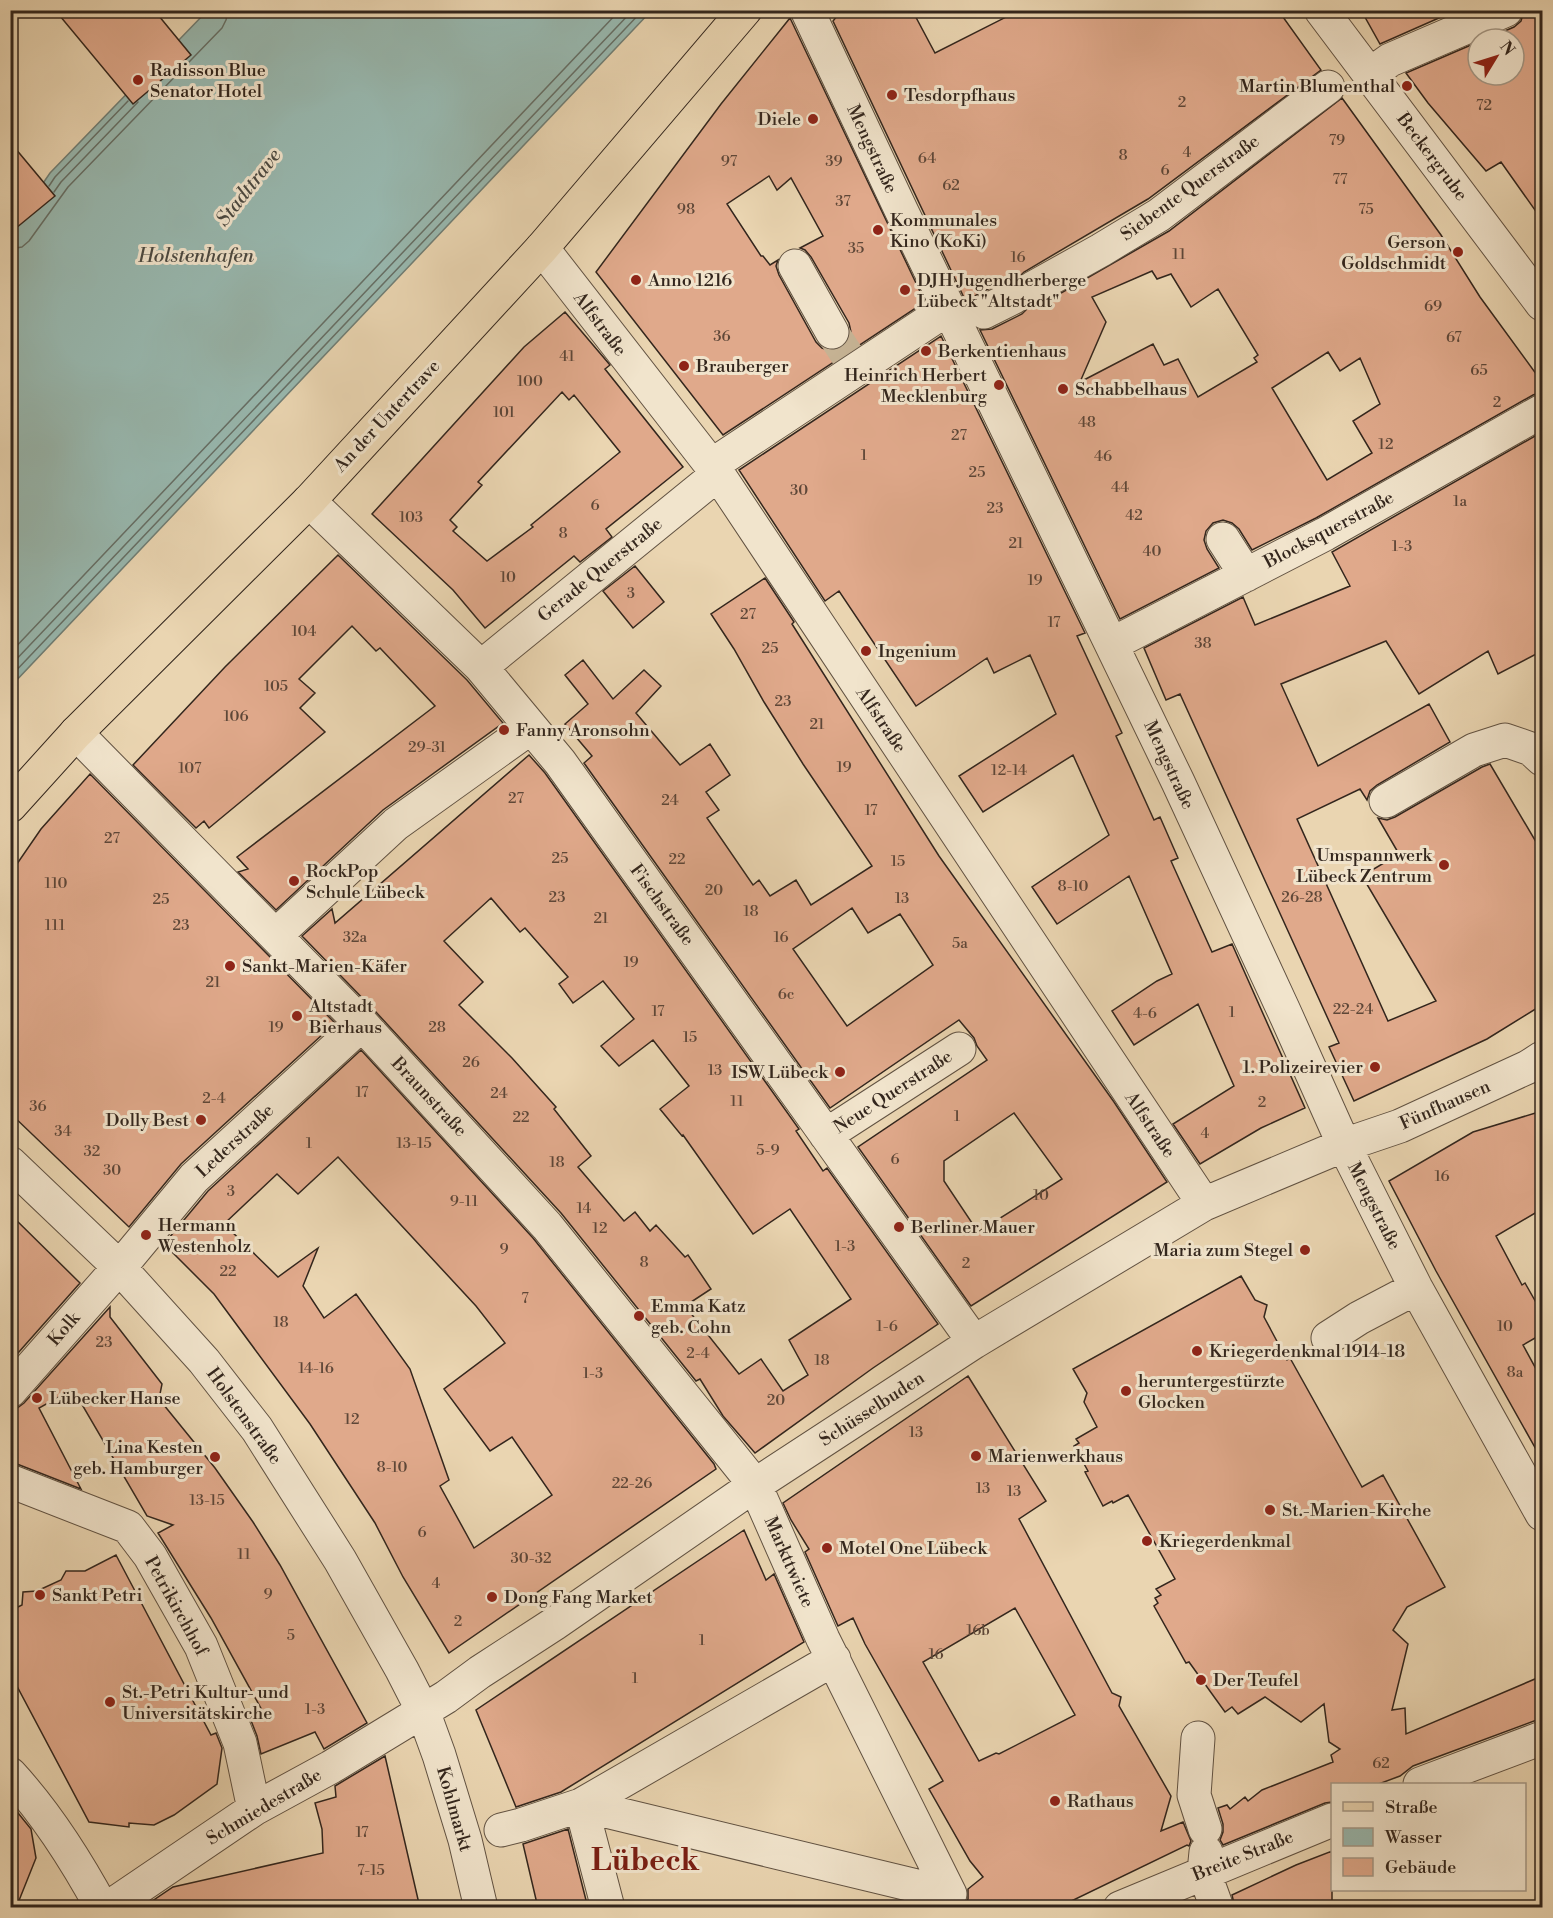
<svg xmlns="http://www.w3.org/2000/svg" width="1553" height="1918" font-family="'Libre Bodoni',serif">
<rect width="100%" height="100%" fill="#ead5b1"/>
<filter id="stains"><feTurbulence type="fractalNoise" baseFrequency=".00333" numOctaves="4"/><feColorMatrix values="0 0 0 0 .2 0 0 0 0 .09 0 0 0 0 .02 0 0 0 .5 -.17"/></filter>
<radialGradient id="worn" r=".72"><stop offset=".6" stop-color="#630" stop-opacity="0"/><stop offset="1" stop-color="#630" stop-opacity=".3"/></radialGradient>
<path fill="#98b8af" stroke="#707e75" stroke-width="1.5" d="M207,11H651L11,686V230L50,173Z"/>
<g fill="none" stroke-linecap="round" stroke-linejoin="round">
<path stroke="#666f66" stroke-width="1.5" d="M49,186L55,177L128,101
M54,192L61,182L138,102
M10,249L22,247L29,241L68,187L222,28L226,20L228,10
M10,653L620,10
M10,666L633,10
M10,677L643,10"/>
</g>
<path fill="#e0a98b" stroke="#33261d" stroke-width="1.5" fill-rule="evenodd" d="M55,10H154L191,55L133,104Z
M842,10H912L935,53L1020,10H1278L1321,70L1148,199L1024,272L1017,279L1006,280L976,295L967,304L833,21Z
M1361,10H1457L1380,44Z
M1524,10H1542V220L1501,162L1486,171L1428,103L1406,73L1478,42V75H1514V39H1486L1514,27L1521,21Z
M790,18L925,302L723,435L596,272L721,104ZM769,176L777,190L791,178L823,236L800,248L805,250L811,257L849,323L851,332L848,341L841,349L831,351L822,348L816,342L779,275L776,266L778,260L770,265L763,256H761L727,204Z
M1342,98L1441,235L1480,297L1542,382V392L1533,395L1316,518L1252,550L1239,529L1232,523L1223,520L1213,523L1206,531L1204,540L1207,549L1219,568L1120,619L980,330L992,329L1022,314L1030,306L1042,304L1169,231ZM1152,271L1157,279L1171,274L1191,307L1218,289L1258,355L1254,358L1257,362L1198,397L1178,359L1164,365L1153,344L1080,382L1106,322L1092,297ZM1328,352L1340,371L1360,358L1380,404L1353,421L1372,453L1327,480L1272,388Z
M10,142L55,196L10,233Z
M565,312L610,365L605,369L683,467L606,529L612,537L580,562L574,556L485,628L453,590L372,514L524,347ZM562,392L569,400L574,395L620,452L531,525L533,527L487,561L453,531L457,527L450,520L482,485L478,482Z
M941,336L1085,633L1077,636L1122,733L1116,736L1154,820L1160,817L1178,858L1171,861L1212,952L1232,944L1305,1108L1261,1128L1200,1164L1173,1124L1234,1086L1198,1004L1134,1045L1112,1011L1157,981L1172,974L1129,876L1057,924L1032,887L1109,835L1073,755L983,812L959,776L1056,714L1030,655L994,673L987,658L916,706L839,591L825,601L739,470Z
M1542,432V651L1498,674L1488,651L1419,694L1386,641L1281,684L1318,766L1429,704L1450,742L1377,785L1370,791L1367,800L1360,789L1297,819L1388,1021L1436,1001L1362,876L1399,854L1378,818L1387,820L1395,817L1482,767L1490,764L1542,852V1005L1487,1039L1354,1101L1329,1047L1339,1043L1180,694L1166,700L1144,648L1243,597L1255,625L1350,586L1332,552Z
M338,555L467,680L503,723L383,810L276,910L238,872L248,869L237,857L435,706L380,648L376,651L352,626L299,679L315,693L300,708L325,732L209,828L204,821L196,828L133,765L225,667Z
M635,566L664,602L633,628L603,591Z
M765,578L794,622L792,624L939,856L1114,1102L1167,1182L971,1306L858,1147L987,1060L977,1046L974,1038L959,1020L830,1108L584,763L592,756L565,724L588,704L565,675L583,660L613,699L644,670L661,686L636,713L680,765L710,744L730,775L706,792L719,810L707,818L753,885L759,880L770,896L796,880L811,905L872,866L803,764L764,702L734,649L711,614ZM852,908L868,933L900,914L933,965L847,1026L793,949ZM1014,1113L1062,1179L978,1232L944,1181V1161Z
M529,755L545,773L799,1129L796,1131L823,1171L827,1168L938,1324L873,1368L755,1453L723,1416L700,1379L696,1381L561,1213L375,1011L302,936L332,909L335,923ZM491,898L520,932L525,928L568,977L559,984L573,1003L603,981L634,1019L601,1046L619,1066L653,1040L689,1086L660,1109L682,1136L683,1135L753,1234L790,1209L851,1299L789,1340L808,1375L783,1391L761,1359L739,1374L685,1306L711,1289L688,1255L685,1257L656,1225L650,1231L635,1212L624,1221L578,1167L591,1156L554,1109L556,1107L512,1058L459,1005L483,982L444,941Z
M90,774L335,1023L181,1164L129,1227L10,1113V874L41,829Z
M361,1050L533,1238L714,1464L716,1469L449,1653L403,1577L375,1523L310,1424L214,1294L164,1244L208,1191ZM338,1157L476,1306L505,1343L444,1389L490,1451L512,1437L552,1495L474,1548L440,1486L449,1480L410,1369L356,1294L324,1318L303,1286L318,1248L278,1277L224,1224L277,1174L298,1194Z
M1542,1111V1209L1496,1236L1522,1285L1525,1283L1542,1313V1334L1523,1345L1542,1380V1460L1436,1271L1389,1181L1473,1132Z
M10,1214L80,1283L10,1362Z
M1241,1276L1255,1300L1267,1305L1264,1317L1287,1360L1290,1358L1362,1487L1383,1475L1445,1587L1407,1607L1393,1630L1408,1644L1392,1710L1405,1708L1406,1734L1542,1676V1718L1413,1766L1400,1776L1376,1785H1332V1802L1325,1803L1223,1845L1220,1840L1223,1832V1824L1218,1808L1227,1805L1230,1809L1245,1797L1248,1801L1262,1790L1333,1762L1331,1755L1340,1749L1329,1742L1324,1704L1301,1722L1265,1697L1238,1714L1232,1707L1225,1712L1189,1662L1186,1663L1154,1606L1158,1603L1155,1598L1161,1595L1156,1589L1175,1579L1128,1495L1113,1503L1112,1501L1103,1506L1085,1472L1088,1471L1074,1446L1079,1443L1076,1439L1097,1427L1084,1402L1087,1393L1073,1369Z
M110,1307V1317L162,1384L159,1399L215,1468L253,1522L280,1565L367,1723L324,1749L315,1732L261,1754L257,1736L250,1718L263,1712L211,1618L158,1533L173,1525L147,1516L73,1389L39,1408L81,1489L17,1464L10,1463V1409H16L24,1403Z
M968,1376L1046,1501L1019,1519L1112,1693L1121,1697L1119,1706L1171,1796L1161,1831L1183,1822L1191,1841L1189,1846L1187,1845L1057,1908H963L968,1899V1889L983,1877L970,1861L929,1789L943,1781L865,1644L853,1618L838,1626L805,1552L809,1549L791,1520L783,1503ZM1015,1608L1075,1715L999,1754L996,1753L979,1761L923,1662Z
M744,1530L766,1580L774,1574L804,1642L561,1792L516,1807L476,1710Z
M116,1555L211,1735L216,1733L222,1748L217,1784L174,1815L154,1825L129,1823V1827L89,1822L10,1673V1611L22,1605L23,1592L37,1591L61,1580L66,1571H85Z
M385,1756L420,1908H142L173,1887L323,1853L322,1829L315,1803L336,1797L335,1786Z
M10,1803L31,1829L36,1858L16,1908H10Z
M568,1829L588,1908H538L523,1844Z
M1332,1851V1908H1235L1232,1895L1296,1865Z"/>
<g fill="none" stroke-linecap="round" stroke-linejoin="round">
<path stroke="#c5b293" stroke-width="33" stroke-dasharray="33 16" stroke-linecap="butt" d="M832,332L851,361"/>
<defs>
<path id="minor" d="M807,10L902,212L1178,782L1284,1011L1344,1145L1416,1288L1542,1514
M1321,10L1542,304
M1369,75L1390,60L1506,10
M1284,120L1328,87
M542,248L718,474L1204,1204
M795,266L832,332
M1033,288L1101,250L1159,215L1284,120
M984,312L1014,297
M712,465L949,308
M309,501L481,667L560,762L974,1342
M1223,539L1246,575
M1112,644L1325,534L1542,411
M481,667L718,474
M76,733L362,1024L547,1226L755,1485L823,1639L950,1894
M1386,801L1474,750L1505,740L1531,749L1542,759
M276,935L396,824L530,728
M826,1135L959,1049
M10,1163L119,1267L204,1361L257,1429L340,1560L402,1670L423,1711L439,1755L465,1840L481,1908
M1328,1338L1359,1318L1416,1288
M10,1391L130,1255L194,1178L362,1024
M10,1481L128,1527L150,1556L201,1646L240,1743L254,1809
M1198,1738L1194,1795L1205,1829
M10,1774C47,1814 76,1860 102,1908
M1420,1784L1542,1738
M501,1830L521,1825L581,1805L834,1659
M1206,1852L1204,1872L1217,1908
M108,1908L254,1809L331,1767L446,1697L480,1672L554,1624L755,1485L974,1342L1204,1204L1344,1145L1400,1126L1528,1067L1542,1058
M608,1908L581,1805L950,1894
M1120,1908L1332,1820"/>
<path id="major" d="M10,806L76,733L309,501L542,248L745,10"/>
</defs>
<use href="#minor" stroke="#615242" stroke-width="35"/>
<use href="#major" stroke="#33261d" stroke-width="35"/>
<use href="#minor" stroke="#f1e4cc" stroke-width="33"/>
<use href="#major" stroke="#ead5b1" stroke-width="33"/>
</g>
<g fill="#8f2418" stroke="#f1e4cc" stroke-width="2">
<circle cx="138" cy="80" r="6"/>
<circle cx="1407" cy="86" r="6"/>
<circle cx="892" cy="95" r="6"/>
<circle cx="813" cy="119" r="6"/>
<circle cx="878" cy="230" r="6"/>
<circle cx="1458" cy="252" r="6"/>
<circle cx="636" cy="280" r="6"/>
<circle cx="905" cy="290" r="6"/>
<circle cx="926" cy="351" r="6"/>
<circle cx="684" cy="366" r="6"/>
<circle cx="999" cy="385" r="6"/>
<circle cx="1063" cy="389" r="6"/>
<circle cx="866" cy="651" r="6"/>
<circle cx="504" cy="730" r="6"/>
<circle cx="1444" cy="865" r="6"/>
<circle cx="294" cy="881" r="6"/>
<circle cx="230" cy="966" r="6"/>
<circle cx="297" cy="1016" r="6"/>
<circle cx="1375" cy="1067" r="6"/>
<circle cx="840" cy="1072" r="6"/>
<circle cx="201" cy="1120" r="6"/>
<circle cx="899" cy="1227" r="6"/>
<circle cx="146" cy="1235" r="6"/>
<circle cx="1305" cy="1250" r="6"/>
<circle cx="639" cy="1316" r="6"/>
<circle cx="1197" cy="1351" r="6"/>
<circle cx="1126" cy="1391" r="6"/>
<circle cx="37" cy="1398" r="6"/>
<circle cx="976" cy="1456" r="6"/>
<circle cx="215" cy="1457" r="6"/>
<circle cx="1270" cy="1510" r="6"/>
<circle cx="1147" cy="1541" r="6"/>
<circle cx="827" cy="1548" r="6"/>
<circle cx="40" cy="1595" r="6"/>
<circle cx="492" cy="1597" r="6"/>
<circle cx="1201" cy="1680" r="6"/>
<circle cx="110" cy="1702" r="6"/>
<circle cx="1055" cy="1801" r="6"/>
</g>
<g text-anchor="middle" dominant-baseline="central" stroke-width="6" stroke-linejoin="round" paint-order="stroke">
<g font-size="15" fill="#5e4738">
<text x="1182" y="102">2</text>
<text x="1484" y="105">72</text>
<text x="1337" y="140">79</text>
<text x="1187" y="152">4</text>
<text x="1123" y="155">8</text>
<text x="927" y="158">64</text>
<text x="729" y="161">97</text>
<text x="834" y="161">39</text>
<text x="1165" y="170">6</text>
<text x="1340" y="179">77</text>
<text x="951" y="185">62</text>
<text x="843" y="201">37</text>
<text x="686" y="209">98</text>
<text x="1366" y="209">75</text>
<text x="856" y="248">35</text>
<text x="1179" y="254">11</text>
<text x="1018" y="257">16</text>
<text x="1433" y="306">69</text>
<text x="722" y="336">36</text>
<text x="1454" y="337">67</text>
<text x="567" y="356">41</text>
<text x="1479" y="370">65</text>
<text x="530" y="381">100</text>
<text x="1497" y="402">2</text>
<text x="504" y="412">101</text>
<text x="1087" y="422">48</text>
<text x="959" y="435">27</text>
<text x="1386" y="444">12</text>
<text x="864" y="455">1</text>
<text x="1103" y="456">46</text>
<text x="977" y="472">25</text>
<text x="1120" y="487">44</text>
<text x="799" y="490">30</text>
<text x="1460" y="501">1a</text>
<text x="595" y="505">6</text>
<text x="995" y="508">23</text>
<text x="1134" y="515">42</text>
<text x="411" y="517">103</text>
<text x="563" y="533">8</text>
<text x="1016" y="543">21</text>
<text x="1402" y="546">1-3</text>
<text x="1152" y="551">40</text>
<text x="508" y="577">10</text>
<text x="1035" y="580">19</text>
<text x="631" y="593">3</text>
<text x="748" y="614">27</text>
<text x="1054" y="622">17</text>
<text x="304" y="631">104</text>
<text x="1203" y="643">38</text>
<text x="770" y="648">25</text>
<text x="276" y="686">105</text>
<text x="783" y="701">23</text>
<text x="236" y="716">106</text>
<text x="817" y="724">21</text>
<text x="427" y="747">29-31</text>
<text x="844" y="767">19</text>
<text x="190" y="768">107</text>
<text x="1009" y="770">12-14</text>
<text x="516" y="798">27</text>
<text x="670" y="800">24</text>
<text x="871" y="810">17</text>
<text x="112" y="838">27</text>
<text x="560" y="858">25</text>
<text x="677" y="859">22</text>
<text x="898" y="861">15</text>
<text x="56" y="883">110</text>
<text x="1073" y="886">8-10</text>
<text x="714" y="890">20</text>
<text x="557" y="897">23</text>
<text x="1302" y="897">26-28</text>
<text x="902" y="898">13</text>
<text x="161" y="899">25</text>
<text x="751" y="911">18</text>
<text x="601" y="918">21</text>
<text x="55" y="925">111</text>
<text x="181" y="925">23</text>
<text x="355" y="937">32a</text>
<text x="781" y="937">16</text>
<text x="960" y="943">5a</text>
<text x="631" y="962">19</text>
<text x="213" y="982">21</text>
<text x="786" y="994">6c</text>
<text x="1353" y="1009">22-24</text>
<text x="658" y="1011">17</text>
<text x="1232" y="1012">1</text>
<text x="1145" y="1013">4-6</text>
<text x="276" y="1027">19</text>
<text x="437" y="1027">28</text>
<text x="690" y="1037">15</text>
<text x="471" y="1062">26</text>
<text x="715" y="1070">13</text>
<text x="362" y="1092">17</text>
<text x="499" y="1093">24</text>
<text x="214" y="1098">2-4</text>
<text x="737" y="1101">11</text>
<text x="1262" y="1102">2</text>
<text x="38" y="1106">36</text>
<text x="957" y="1116">1</text>
<text x="521" y="1117">22</text>
<text x="63" y="1131">34</text>
<text x="1205" y="1133">4</text>
<text x="309" y="1143">1</text>
<text x="414" y="1143">13-15</text>
<text x="768" y="1150">5-9</text>
<text x="92" y="1151">32</text>
<text x="895" y="1159">6</text>
<text x="557" y="1162">18</text>
<text x="112" y="1170">30</text>
<text x="1442" y="1176">16</text>
<text x="231" y="1191">3</text>
<text x="1041" y="1195">10</text>
<text x="464" y="1201">9-11</text>
<text x="584" y="1208">14</text>
<text x="600" y="1228">12</text>
<text x="845" y="1246">1-3</text>
<text x="504" y="1249">9</text>
<text x="644" y="1262">8</text>
<text x="966" y="1263">2</text>
<text x="228" y="1271">22</text>
<text x="525" y="1298">7</text>
<text x="281" y="1322">18</text>
<text x="887" y="1326">1-6</text>
<text x="1505" y="1326">10</text>
<text x="104" y="1342">23</text>
<text x="698" y="1353">2-4</text>
<text x="822" y="1360">18</text>
<text x="316" y="1368">14-16</text>
<text x="1515" y="1372">8a</text>
<text x="593" y="1373">1-3</text>
<text x="776" y="1400">20</text>
<text x="352" y="1419">12</text>
<text x="916" y="1432">13</text>
<text x="392" y="1467">8-10</text>
<text x="632" y="1483">22-26</text>
<text x="983" y="1488">13</text>
<text x="1014" y="1491">13</text>
<text x="207" y="1500">13-15</text>
<text x="422" y="1532">6</text>
<text x="244" y="1554">11</text>
<text x="531" y="1558">30-32</text>
<text x="436" y="1583">4</text>
<text x="268" y="1594">9</text>
<text x="458" y="1621">2</text>
<text x="978" y="1630">16b</text>
<text x="291" y="1635">5</text>
<text x="702" y="1640">1</text>
<text x="936" y="1654">16</text>
<text x="635" y="1678">1</text>
<text x="315" y="1709">1-3</text>
<text x="1381" y="1763">62</text>
<text x="362" y="1832">17</text>
<text x="371" y="1870">7-15</text>
</g>
<g font-size="18" fill="#33261d" stroke="#f1e4cc" text-anchor="start">
<text x="150" y="70">Radisson Blue<tspan x="150" dy="21">Senator Hotel</tspan></text>
<text x="1395" y="86" text-anchor="end">Martin Blumenthal</text>
<text x="904" y="95">Tesdorpfhaus</text>
<text x="801" y="119" text-anchor="end">Diele</text>
<text x="890" y="220">Kommunales<tspan x="890" dy="21">Kino (KoKi)</tspan></text>
<text x="1446" y="242" text-anchor="end">Gerson<tspan x="1446" dy="21">Goldschmidt</tspan></text>
<text x="648" y="280">Anno 1216</text>
<text x="917" y="280">DJH Jugendherberge<tspan x="917" dy="21">Lübeck "Altstadt"</tspan></text>
<text x="938" y="351">Berkentienhaus</text>
<text x="696" y="366">Brauberger</text>
<text x="987" y="375" text-anchor="end">Heinrich Herbert<tspan x="987" dy="21">Mecklenburg</tspan></text>
<text x="1075" y="389">Schabbelhaus</text>
<text x="878" y="651">Ingenium</text>
<text x="516" y="730">Fanny Aronsohn</text>
<text x="1432" y="855" text-anchor="end">Umspannwerk<tspan x="1432" dy="21">Lübeck Zentrum</tspan></text>
<text x="306" y="871">RockPop<tspan x="306" dy="21">Schule Lübeck</tspan></text>
<text x="242" y="966">Sankt-Marien-Käfer</text>
<text x="309" y="1006">Altstadt<tspan x="309" dy="21">Bierhaus</tspan></text>
<text x="1363" y="1067" text-anchor="end">1. Polizeirevier</text>
<text x="828" y="1072" text-anchor="end">ISW Lübeck</text>
<text x="189" y="1120" text-anchor="end">Dolly Best</text>
<text x="158" y="1225">Hermann<tspan x="158" dy="21">Westenholz</tspan></text>
<text x="911" y="1227">Berliner Mauer</text>
<text x="1293" y="1250" text-anchor="end">Maria zum Stegel</text>
<text x="651" y="1306">Emma Katz<tspan x="651" dy="21">geb. Cohn</tspan></text>
<text x="1209" y="1351">Kriegerdenkmal 1914-18</text>
<text x="1138" y="1381">heruntergestürzte<tspan x="1138" dy="21">Glocken</tspan></text>
<text x="49" y="1398">Lübecker Hanse</text>
<text x="203" y="1447" text-anchor="end">Lina Kesten<tspan x="203" dy="21">geb. Hamburger</tspan></text>
<text x="988" y="1456">Marienwerkhaus</text>
<text x="1282" y="1510">St.-Marien-Kirche</text>
<text x="1159" y="1541">Kriegerdenkmal</text>
<text x="839" y="1548">Motel One Lübeck</text>
<text x="52" y="1595">Sankt Petri</text>
<text x="504" y="1597">Dong Fang Market</text>
<text x="1213" y="1680">Der Teufel</text>
<text x="122" y="1692">St.-Petri Kultur- und<tspan x="122" dy="21">Universitätskirche</tspan></text>
<text x="1067" y="1801">Rathaus</text>
</g>
<g font-size="18" fill="#33261d" stroke="#f1e4cc">
<text transform="translate(872 149) rotate(65)">Mengstraße</text>
<text transform="translate(1432 157) rotate(53)">Beckergrube</text>
<text transform="translate(1190 188) rotate(-36)">Siebente Querstraße</text>
<text transform="translate(600 324) rotate(53)">Alfstraße</text>
<text transform="translate(387 416) rotate(-47)">An der Untertrave</text>
<text transform="translate(1329 530) rotate(-28)">Blocksquerstraße</text>
<text transform="translate(600 570) rotate(-39)">Gerade Querstraße</text>
<text transform="translate(881 720) rotate(56)">Alfstraße</text>
<text transform="translate(1169 765) rotate(65)">Mengstraße</text>
<text transform="translate(662 905) rotate(54)">Fischstraße</text>
<text transform="translate(893 1092) rotate(-33)">Neue Querstraße</text>
<text transform="translate(429 1097) rotate(47)">Braunstraße</text>
<text transform="translate(1445 1105) rotate(-24)">Fünfhausen</text>
<text transform="translate(1150 1125) rotate(56)">Alfstraße</text>
<text transform="translate(235 1141) rotate(-43)">Lederstraße</text>
<text transform="translate(1374 1206) rotate(63)">Mengstraße</text>
<text transform="translate(64 1329) rotate(-49)">Kolk</text>
<text transform="translate(872 1409) rotate(-33)">Schüsselbuden</text>
<text transform="translate(244 1416) rotate(54)">Holstenstraße</text>
<text transform="translate(789 1562) rotate(66)">Markttwiete</text>
<text transform="translate(176 1606) rotate(61)">Petrikirchhof</text>
<text transform="translate(264 1807) rotate(-31)">Schmiedestraße</text>
<text transform="translate(454 1809) rotate(74)">Kohlmarkt</text>
<text transform="translate(1243 1856) rotate(-22)">Breite Straße</text>
</g>
<g font-size="20" font-style="italic" fill="#4c4a42" stroke="#f1e4cc">
<text transform="translate(249 188) rotate(-52)">Stadttrave</text>
<text x="196" y="256">Holstenhafen</text>
</g>
<g font-size="30" font-weight="bold" fill="#7a1f14" stroke="#f1e4cc">
<text x="645" y="1861">Lübeck</text>
</g>
</g>
<rect width="1553" height="1918" fill="none" stroke="#ead5b1" stroke-width="36"/>
<rect x="12" y="12" width="1529" height="1894" fill="none" stroke="#33261d" stroke-width="3"/>
<rect x="18" y="18" width="1517" height="1882" fill="none" stroke="#33261d" stroke-width="1.5"/>
<rect x="1331" y="1783" width="195" height="108" fill="#f1e4cc" stroke="#a59886" stroke-width="1.5"/>
<rect x="1343" y="1802" width="30" height="9" fill="#ead5b1" stroke="#a59886" stroke-width="1.5"/>
<text x="1385" y="1813" font-size="18" fill="#33261d">Straße</text>
<rect x="1343" y="1828" width="30" height="18" fill="#98b8af" stroke="#a59886" stroke-width="1.5"/>
<text x="1385" y="1843" font-size="18" fill="#33261d">Wasser</text>
<rect x="1343" y="1858" width="30" height="18" fill="#e0a98b" stroke="#a59886" stroke-width="1.5"/>
<text x="1385" y="1873" font-size="18" fill="#33261d">Gebäude</text>
<g transform="translate(1496 57) rotate(52)"><circle r="28" fill="#f1e4cc" stroke="#a59886" stroke-width="1.5"/>
<path d="M0-4.5L10 22L0 15L-10 22Z" fill="#8f2418"/>
<text y="-9" font-size="16" font-weight="bold" text-anchor="middle" fill="#33261d">N</text>
</g>
<rect width="100%" height="100%" filter="url(#stains)"/>
<rect width="100%" height="100%" fill="url(#worn)"/>
</svg>
